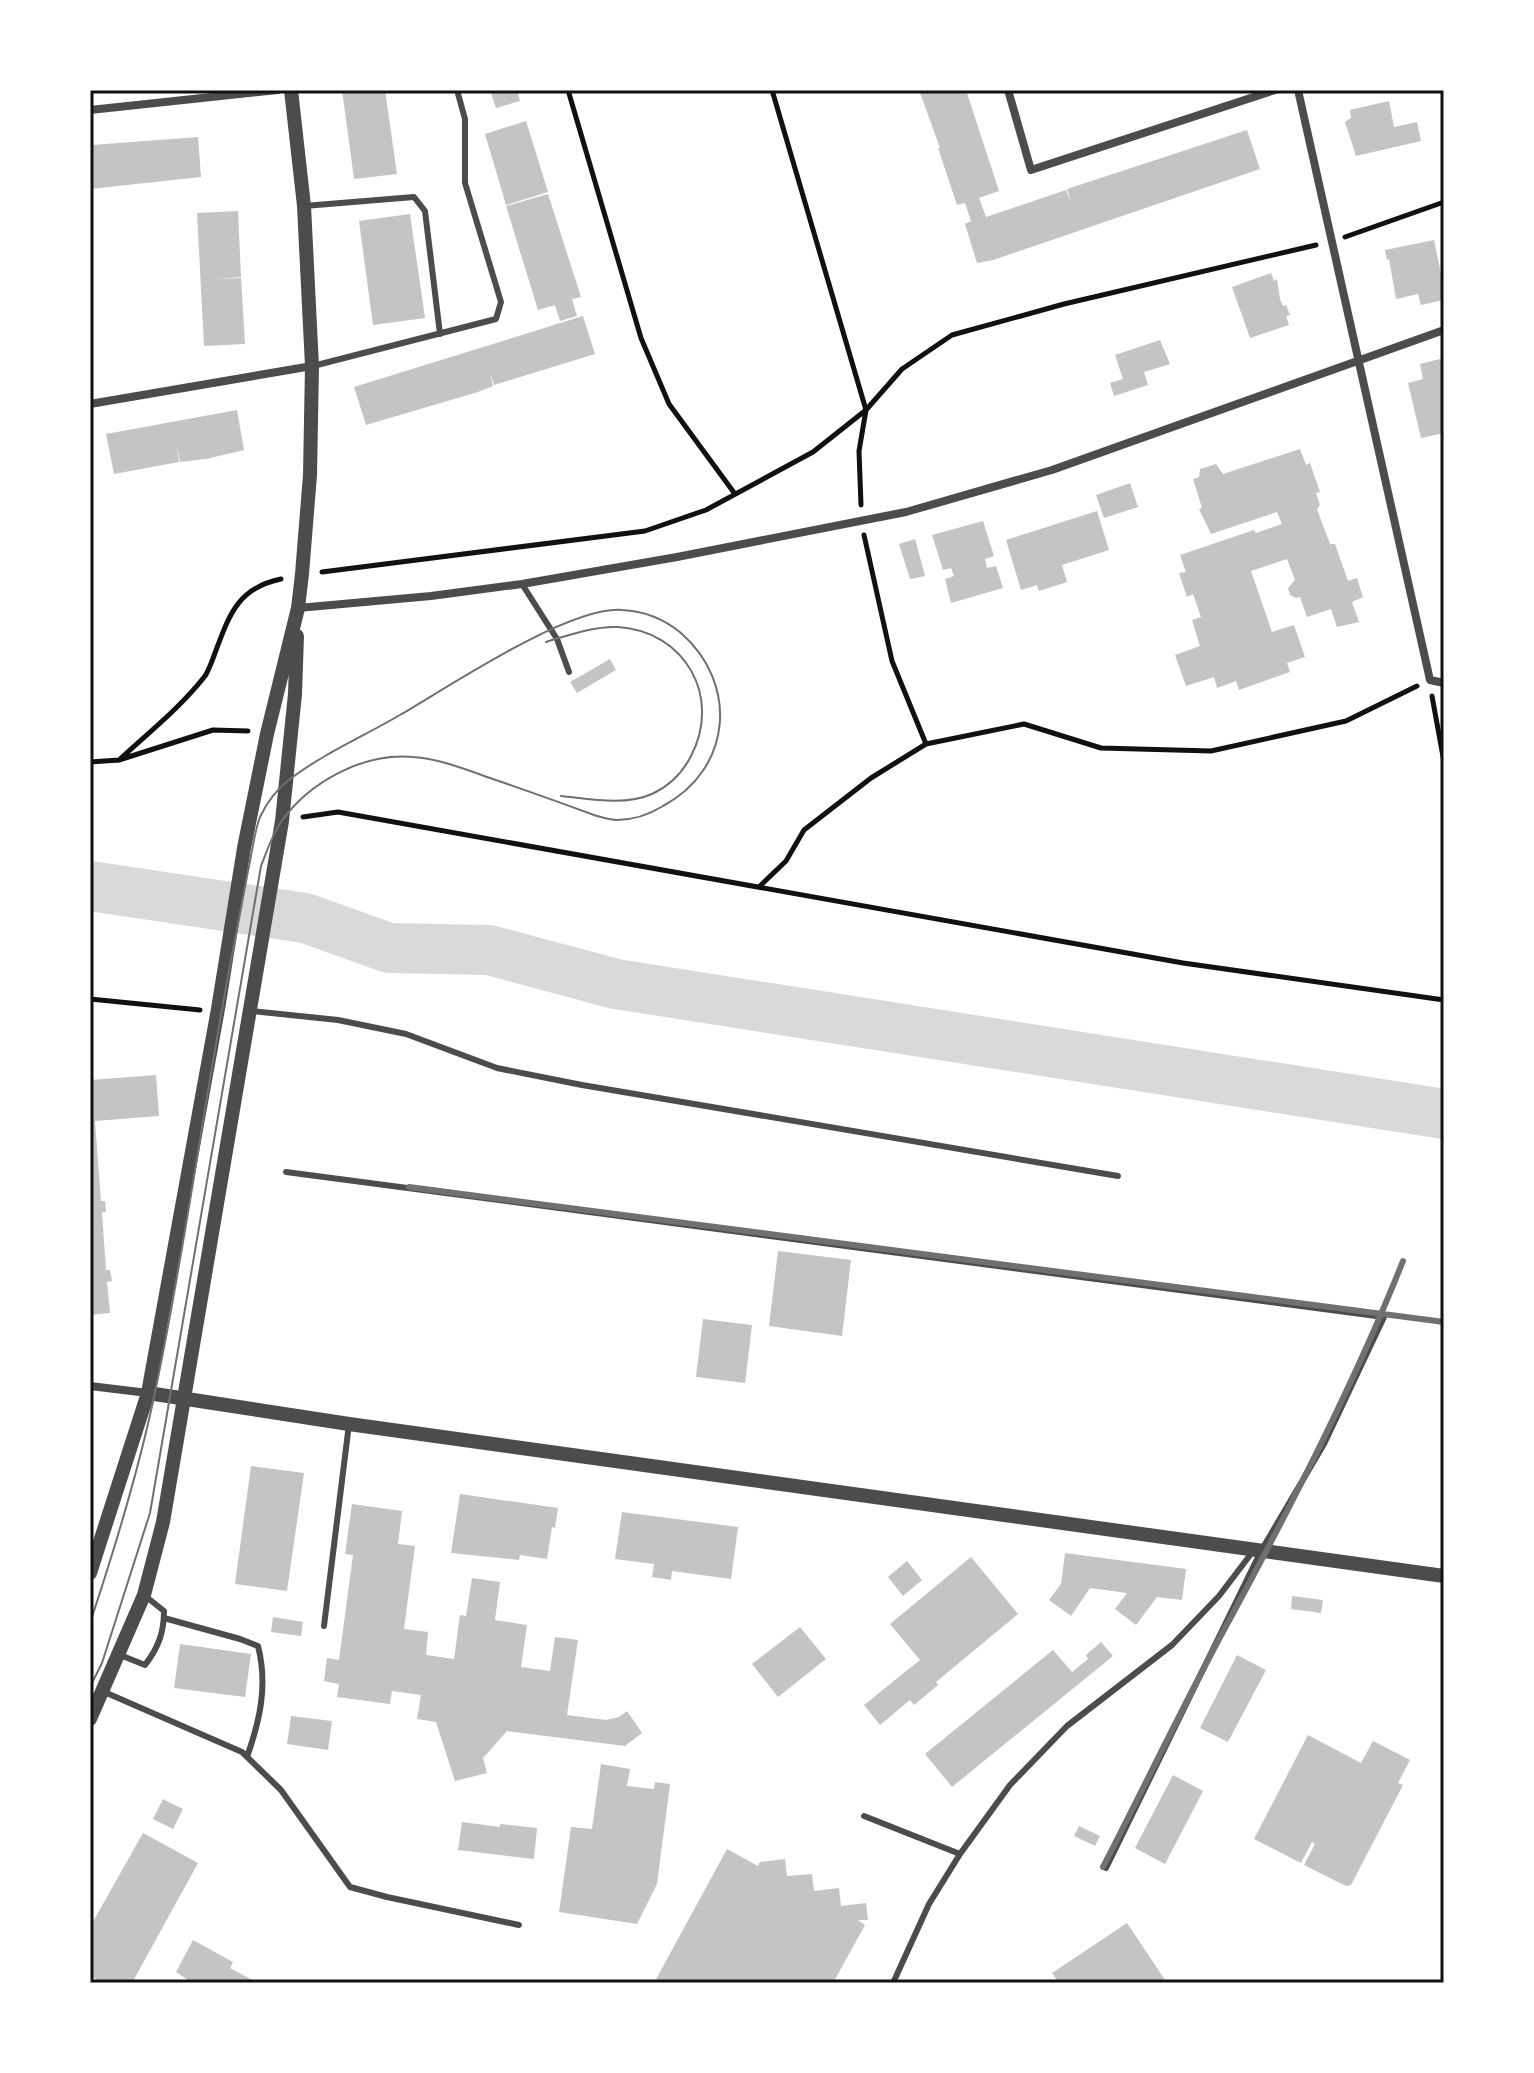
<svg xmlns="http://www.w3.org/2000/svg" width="1534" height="2073" font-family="'Public Sans',sans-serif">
<rect width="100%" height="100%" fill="#fff"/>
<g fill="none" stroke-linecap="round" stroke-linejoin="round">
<path stroke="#d9d9d9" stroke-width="50" d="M90,886L305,918L389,948L489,950L616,984L1444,1114"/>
</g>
<path fill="#c4c4c4" d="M342,90H385L397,174L354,179Z
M490,90H517L520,101L496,108Z
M919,90H966L999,191L979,198L986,217L1066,190L1071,203L1067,189L1247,130L1260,169L993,260L977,263L965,224L971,221L965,203L957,205L938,148H940Z
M1389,101L1394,127L1417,122L1421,141L1356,156L1345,122L1351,118L1350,110Z
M526,121L548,192L506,205L485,134Z
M198,137L201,177L90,189L92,145Z
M548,194L581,297L572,299L577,316L560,321L555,305L538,310L506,206Z
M238,211L241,277L217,279L241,278L245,344L204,346L197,213Z
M410,214L425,318L373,325L359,221Z
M1434,240L1444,288V300L1421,305L1418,294L1396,299L1389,259L1387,260L1385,250Z
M1271,273L1274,281L1277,279L1280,299L1283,306L1286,305L1290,315L1286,316L1289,325L1250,338L1232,287Z
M583,316L595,354L494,385L490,372L493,386L478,392L366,425L354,387Z
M1160,340L1170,364L1144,372L1148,385L1114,396L1110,383L1123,379L1115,355Z
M1444,358V433L1421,438L1408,383L1423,379L1420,364Z
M237,410L244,450L206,459L180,462L177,446L179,462L114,474L106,434Z
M1300,449L1306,465L1310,463L1320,492L1316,493L1320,505L1317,509L1330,544H1335L1348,581L1357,578L1363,597L1352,602L1359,622L1337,627L1331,609L1307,617L1300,597L1296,598L1290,595L1288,588L1295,580L1287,559L1251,571L1272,632L1294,625L1305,657L1287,663L1290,672L1239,690L1236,681L1217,688L1214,677L1186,686L1175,655L1200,646L1192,620L1201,617L1193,594L1187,597L1179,573L1186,572L1180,555L1254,530L1256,533L1282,524L1277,512L1211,534L1199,509L1202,508L1193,479L1199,477L1200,469L1216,464L1223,474Z
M1130,483L1138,507L1104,518L1096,495Z
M1097,511L1109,550L1062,565L1067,582L1039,591L1037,585L1021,590L1006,540Z
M983,521L994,556L985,559L987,568L996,566L1003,588L951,603L945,579L954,576L951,568L943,570L932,535Z
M915,539L925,576L910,579L899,544Z
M610,659L616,670L577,693L570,682Z
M156,1075L159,1116L95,1121L101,1201H105L106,1212H102L106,1270H110L112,1281L107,1282L110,1313L90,1315V1080Z
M778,1251L851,1260L842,1336L769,1326Z
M703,1319L752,1325L745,1383L696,1377Z
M251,1466L304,1473L287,1591L235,1584Z
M460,1494L558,1508L555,1528L552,1527L547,1559L520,1555L519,1560L451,1553Z
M352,1504L402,1511L398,1544L415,1546L404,1629L428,1632L426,1655L454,1659L460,1615L466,1616L472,1578L500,1582L495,1620L527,1625L521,1667L550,1671L555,1637L578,1640L567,1715L606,1720L619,1717L627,1711L642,1733L625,1746L507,1731L483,1758L487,1773L455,1781L436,1722L417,1719L421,1695L392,1691L390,1704L337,1697L339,1684L324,1681L327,1658L339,1660L353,1555L345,1554Z
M622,1512L738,1527L731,1579L672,1571L671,1580L652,1577L654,1564L615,1559Z
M1065,1553L1186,1569L1182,1600L1157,1597L1136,1625L1115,1609L1127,1593L1090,1588L1071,1616L1049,1600L1061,1584Z
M971,1557L1018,1614L936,1682L938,1685L925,1696L914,1705L910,1700L880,1725L864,1705L920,1660L890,1624Z
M907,1561L922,1580L903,1596L888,1577Z
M1292,1596L1323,1600L1321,1613L1291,1609Z
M273,1617L303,1622L301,1636L271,1632Z
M800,1627L826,1659L778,1697L752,1664Z
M1101,1642L1113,1656L952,1787L925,1754L1053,1650L1072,1672L1088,1659L1086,1655Z
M180,1644L251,1654L245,1697L174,1688Z
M1237,1655L1266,1670L1228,1742L1200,1728Z
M291,1716L332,1721L328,1750L287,1744Z
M1308,1735L1361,1763L1373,1741L1410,1760L1398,1783L1403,1785L1351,1885L1346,1886L1304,1865L1315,1844L1312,1842L1301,1863L1254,1839Z
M601,1764L630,1769L627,1786L654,1789L655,1782L670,1784L657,1884L637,1924L559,1912L571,1827L592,1829Z
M1173,1775L1203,1791L1165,1864L1135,1848Z
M163,1799L183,1809L173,1829L153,1819Z
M462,1822L500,1827V1824L537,1828L534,1859L458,1850Z
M1079,1826L1100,1836L1095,1846L1074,1836Z
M143,1833L198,1863L132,1983H103L90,1976V1927Z
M727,1849L758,1866L760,1862L785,1859L787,1876L812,1874L814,1891L839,1888L841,1906L866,1903L868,1920H858L865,1925L833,1983H654Z
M1127,1923L1167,1983H1059L1052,1973Z
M193,1940L233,1962L230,1968L258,1983H192L176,1972Z"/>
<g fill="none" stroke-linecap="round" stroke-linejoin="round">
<path stroke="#111" stroke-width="5" d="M568,90L641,338L669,404L735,494
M1345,237L1444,202
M861,505L859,451L866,410L902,369L952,335L1064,304L1316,245
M864,535L892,661L926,744
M322,572L645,531L706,510L813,452L866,410L772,90
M1432,696L1444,762
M119,760C148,733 181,707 205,676C209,670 212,661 215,653C229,616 237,588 281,579
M90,762L119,760L213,730L248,731
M303,817L338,812L1183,963L1444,1000
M760,886L786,861L804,830L871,778L926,744L1024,724L1101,748L1211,751L1346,721L1417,686
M90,999L200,1010"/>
<path stroke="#4c4c4c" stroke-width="6" d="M304,206L414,197L425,211L440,334
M313,366L496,319L501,302L465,183V119L457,90
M522,584L557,639L569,672
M252,1011L338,1020L406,1034L497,1068L582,1085L1118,1176
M286,1172L1384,1317L1324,1444L1261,1551L1106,1868
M164,1618L240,1639L258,1646C268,1685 260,1720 247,1757
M324,1626L349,1424
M120,1655L145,1665C158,1648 164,1633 164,1611L144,1595
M102,1691L242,1752L281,1790L350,1887L387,1897L519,1925
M864,1816L960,1854
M893,1983L929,1904L960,1854L1010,1785L1067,1726L1172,1645L1219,1596L1254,1550"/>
<path stroke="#4c4c4c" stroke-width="8" d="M1008,90L1031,170L1275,90
M1298,90L1430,680L1444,683
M90,110L278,90
M90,404L312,366
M298,608L431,596L522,584L677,557L906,512L1052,470L1444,330
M90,1386L148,1393"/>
<path stroke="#4c4c4c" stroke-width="14" d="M148,1393L349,1424L1444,1576
M90,1573L148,1393L218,1009L244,848L267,734L298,608L302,574L310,475L312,366L304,206L291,90
M90,1719L144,1595L163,1522L282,821L295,694L297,636"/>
<path stroke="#707070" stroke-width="2" d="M546,642C569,635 594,626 618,627C685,631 722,697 691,756C683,772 669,786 652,794C625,806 590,799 561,796
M90,1623C115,1548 139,1470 155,1392C185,1251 203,1107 230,966C236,934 242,903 248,871C252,853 254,833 260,817C267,802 277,789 290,779C323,754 364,736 400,715C450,686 569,606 622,610C645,611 664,619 681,633C739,684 732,769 663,806C650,814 633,820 617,820C610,820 601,817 594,815C559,802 525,790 490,778C465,769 440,759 413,757C364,752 309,782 281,822C272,835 267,851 261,866L150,1513L102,1663L90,1687"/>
<path stroke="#707070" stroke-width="6" d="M409,1187L1444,1322
M1103,1867C1146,1784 1186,1699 1231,1617C1293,1502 1354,1384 1403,1261"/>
</g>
<rect width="1534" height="2073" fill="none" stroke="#ffffff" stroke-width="184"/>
<rect x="92" y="92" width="1350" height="1889" fill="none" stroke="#111" stroke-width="3"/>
</svg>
